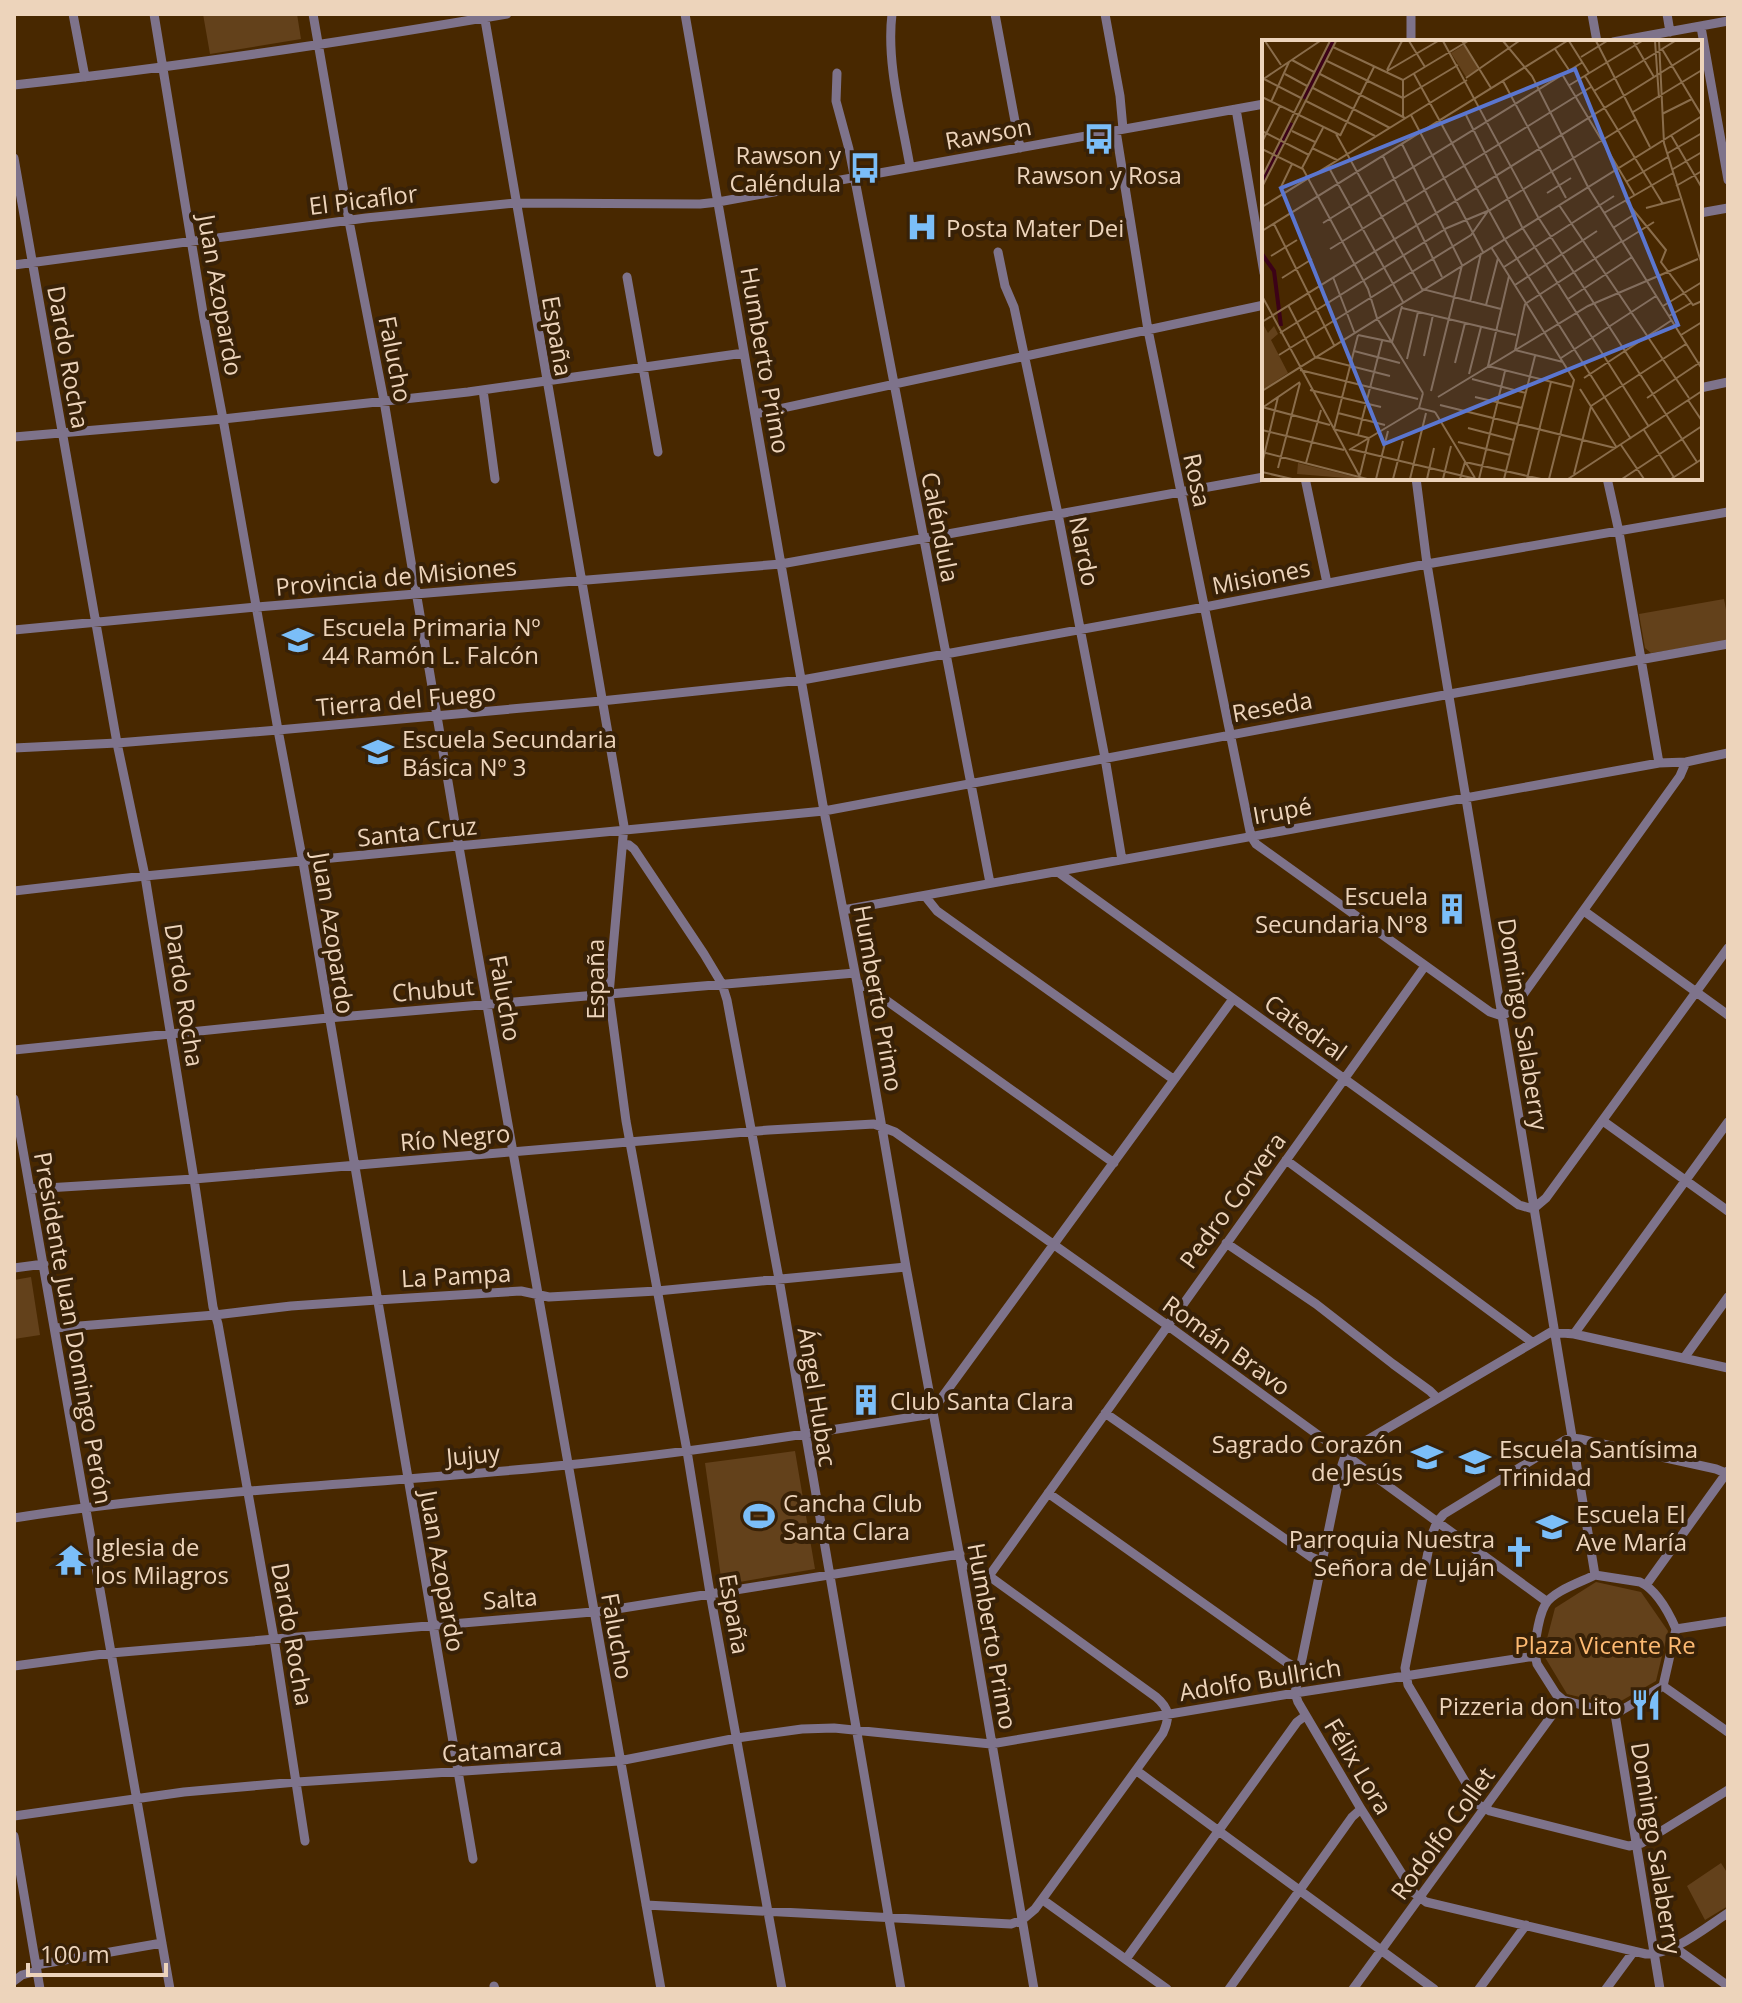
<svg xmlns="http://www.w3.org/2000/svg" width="1742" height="2003" font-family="'Open Sans',sans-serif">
<rect width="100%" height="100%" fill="#482800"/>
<path fill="#63411b" d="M203,14H297L301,39L210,54Z
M1724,599L1728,620V641L1651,653L1645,648L1639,614Z
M31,1277L40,1335L14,1339V1280Z
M795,1451L815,1569L722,1585L705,1463Z
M1596,1582L1641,1592L1668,1631L1656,1681L1614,1705L1567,1694L1543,1654L1555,1608Z
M1721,1863L1728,1874V1906L1705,1920L1687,1886Z"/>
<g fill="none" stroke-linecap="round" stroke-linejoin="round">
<path stroke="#7e738b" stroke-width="9" d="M73,14L85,77
M154,14L204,319L223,419L278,730L303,862L473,1859
M313,14L349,221L384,401L459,847L661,1989
M484,14L624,826L609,994L626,1121L687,1451L710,1593L782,1989
M685,14L824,811L857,983L906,1267L960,1557L1034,1989
M892,14C886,63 902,119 910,167
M995,14L1020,148
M1105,14L1120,96L1123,129
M1411,14V42
M1592,14L1597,42
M1667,14L1670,32
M1701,27L1728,180
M1613,42L1728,21
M837,73L836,101L849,149L990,883
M14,85C179,67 343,42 507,14
M1236,109L1264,273
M1116,131L1148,330L1251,836L1256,844L1490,1012L1502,1016L1512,1010L1680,776L1686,762
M14,158L117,743L145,876L194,1179L213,1307L218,1324L274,1639L305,1841
M1700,213L1728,208
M998,252L1005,286L1014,307L1058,514L1105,758L1122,860
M14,265L366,218L515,203L700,204L718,202L1264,104
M627,277L658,452
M1700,388L1728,382
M483,390L495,479
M755,414L1264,305
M14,437L223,419L468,392L744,353
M1305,478L1327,583
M1416,478L1427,564L1595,1575
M1607,478L1619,532L1659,763
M14,630L257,607L781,564L1264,477
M14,748L117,743L278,730L601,701L802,680L1205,607L1427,564L1728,512
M623,844L629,845L634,849L704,954L722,984L727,1000L779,1279L901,1989
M1058,872L1519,1205L1533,1209L1546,1198L1728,948
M14,891L145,876L824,811L1450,694L1728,644
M925,896L937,911L1173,1079
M843,910L1659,763L1686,762L1728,753
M1584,911L1728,1015
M857,983L869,988L1114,1163
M14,1050L328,1018L855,973
M14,1099L170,1989
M1603,1121L1728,1211
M1286,1160L1532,1342
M30,1189L194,1179L769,1130L874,1124L895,1132L1167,1325L1546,1601
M1226,1243L1316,1304L1393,1364L1430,1391L1437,1398
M14,1268L44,1264
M55,1328L215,1315L291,1306L377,1300L521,1291L549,1297L657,1291L906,1267
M1574,1334L1728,1122
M1684,1358L1728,1297
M1728,1368L1574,1334L1551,1332L1352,1449L1345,1456L1342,1465L1295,1693L1298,1702L1361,1809L1414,1893L1426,1902L1646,1954C1673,1955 1706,1927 1728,1913
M1105,1413L1311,1557L1321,1561
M1728,1474L1716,1469L1580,1439L1572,1438L1565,1440L1444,1514L1437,1522L1431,1537L1405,1668L1408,1685L1479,1805L1490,1811L1629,1846L1642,1843L1728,1790
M1048,1493L1286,1662L1299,1669
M14,1518C197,1489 383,1484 567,1465C687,1453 807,1434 926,1415L932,1411L1233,999
M1595,1575L1640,1582C1657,1590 1669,1613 1676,1629L1663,1686L1615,1714L1563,1700L1556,1694L1537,1664L1534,1649C1537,1635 1538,1617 1545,1605C1551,1592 1581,1582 1595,1575Z
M989,1576L1425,966
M1646,1585L1728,1471
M1676,1629L1728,1621
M14,1666L111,1653L604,1611L960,1554
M1663,1686L1728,1732
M1615,1714L1660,1989
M1137,1771L1434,1989
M14,1816L184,1792L297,1782L619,1761L737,1738L802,1729L834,1728L991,1744L1295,1693L1535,1656
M14,1836L40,1989
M1043,1900L1167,1989
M646,1905L1011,1924L1022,1920L1035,1909L1163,1733C1170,1717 1170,1709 1156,1697L989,1576L973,1565H962
M1674,1947L1728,1986
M1126,1959L1297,1722L1305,1716
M36,1965L162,1943
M14,1981L22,1975L37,1971
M494,1986L495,1989
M1229,1989L1352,1817L1361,1809
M1353,1989L1563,1700
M1479,1989L1526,1925
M1606,1989L1634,1951"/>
</g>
<defs>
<symbol id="bus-bare" viewBox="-9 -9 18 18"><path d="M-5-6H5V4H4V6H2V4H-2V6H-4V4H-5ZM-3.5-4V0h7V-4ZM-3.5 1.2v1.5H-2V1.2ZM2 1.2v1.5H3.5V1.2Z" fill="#7bbef8" stroke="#382107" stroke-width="2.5" paint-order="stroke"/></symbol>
<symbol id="hospital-bare" viewBox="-9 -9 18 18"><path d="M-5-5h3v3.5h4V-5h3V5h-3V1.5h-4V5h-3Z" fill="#7bbef8" stroke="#382107" stroke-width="2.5" paint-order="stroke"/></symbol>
<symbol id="school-bare" viewBox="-9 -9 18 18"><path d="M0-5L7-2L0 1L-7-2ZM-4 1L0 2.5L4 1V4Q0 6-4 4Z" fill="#7bbef8" stroke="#382107" stroke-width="2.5" paint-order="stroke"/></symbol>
<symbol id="building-bare" viewBox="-9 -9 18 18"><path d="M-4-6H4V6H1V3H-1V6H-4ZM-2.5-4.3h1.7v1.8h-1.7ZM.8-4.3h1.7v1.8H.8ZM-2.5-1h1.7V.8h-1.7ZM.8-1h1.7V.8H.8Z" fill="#7bbef8" stroke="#382107" stroke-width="2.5" paint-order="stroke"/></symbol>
<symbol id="stadium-bare" viewBox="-9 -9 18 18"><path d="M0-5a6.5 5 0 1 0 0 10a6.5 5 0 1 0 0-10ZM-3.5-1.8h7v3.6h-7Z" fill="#7bbef8" stroke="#382107" stroke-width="2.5" paint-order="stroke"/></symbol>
<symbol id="church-bare" viewBox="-9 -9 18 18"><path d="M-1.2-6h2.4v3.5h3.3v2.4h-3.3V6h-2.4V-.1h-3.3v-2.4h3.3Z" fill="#7bbef8" stroke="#382107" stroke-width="2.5" paint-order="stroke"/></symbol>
<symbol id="temple-bare" viewBox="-9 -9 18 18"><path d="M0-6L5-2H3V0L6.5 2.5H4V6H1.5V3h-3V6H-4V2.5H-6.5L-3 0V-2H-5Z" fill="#7bbef8" stroke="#382107" stroke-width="2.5" paint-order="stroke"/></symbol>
<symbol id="restaurant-bare" viewBox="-9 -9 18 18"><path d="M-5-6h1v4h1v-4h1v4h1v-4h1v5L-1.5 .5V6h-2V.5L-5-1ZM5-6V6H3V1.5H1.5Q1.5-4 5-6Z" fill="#7bbef8" stroke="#382107" stroke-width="2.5" paint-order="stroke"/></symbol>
</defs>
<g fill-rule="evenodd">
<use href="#bus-bare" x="1077" y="117" width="44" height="44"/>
<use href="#bus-bare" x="843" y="146" width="44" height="44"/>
<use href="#hospital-bare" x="900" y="205" width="44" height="44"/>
<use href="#school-bare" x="276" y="618" width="44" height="44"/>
<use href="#school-bare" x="356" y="730" width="44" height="44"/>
<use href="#building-bare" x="1430" y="887" width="44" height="44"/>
<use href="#building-bare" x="844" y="1378" width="44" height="44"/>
<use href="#school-bare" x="1405" y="1435" width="44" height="44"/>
<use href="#school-bare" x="1453" y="1440" width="44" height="44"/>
<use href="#stadium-bare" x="737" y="1494" width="44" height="44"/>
<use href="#school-bare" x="1530" y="1505" width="44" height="44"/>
<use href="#church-bare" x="1497" y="1530" width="44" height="44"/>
<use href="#temple-bare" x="49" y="1538" width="44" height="44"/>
<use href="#restaurant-bare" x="1624" y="1683" width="44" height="44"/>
</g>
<g text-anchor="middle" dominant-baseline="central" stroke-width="8" stroke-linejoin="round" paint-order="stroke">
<g font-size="24" fill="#edd4bb" stroke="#382107">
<text transform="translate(988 133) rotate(-10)">Rawson</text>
<text transform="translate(363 199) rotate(-7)">El Picaflor</text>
<text transform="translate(221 295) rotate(80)">Juan Azopardo</text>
<text transform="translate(558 336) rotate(80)">España</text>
<text transform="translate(69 357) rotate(80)">Dardo Rocha</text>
<text transform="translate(396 359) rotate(79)">Falucho</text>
<text transform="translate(766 360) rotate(80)">Humberto Primo</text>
<text transform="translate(1198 480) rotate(78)">Rosa</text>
<text transform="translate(941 527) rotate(79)">Caléndula</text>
<text transform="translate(1085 551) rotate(79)">Nardo</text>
<text transform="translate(396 576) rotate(-5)">Provincia de Misiones</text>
<text transform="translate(1261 576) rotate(-11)">Misiones</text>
<text transform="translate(406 699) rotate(-5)">Tierra del Fuego</text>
<text transform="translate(1272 706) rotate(-10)">Reseda</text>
<text transform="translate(1282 810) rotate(-10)">Irupé</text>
<text transform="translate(417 831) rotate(-6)">Santa Cruz</text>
<text transform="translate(334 933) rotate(81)">Juan Azopardo</text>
<text transform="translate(594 979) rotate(-90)">España</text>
<text transform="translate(433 989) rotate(-5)">Chubut</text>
<text transform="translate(185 995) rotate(81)">Dardo Rocha</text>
<text transform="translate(506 998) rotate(80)">Falucho</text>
<text transform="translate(879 998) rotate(80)">Humberto Primo</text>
<text transform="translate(1524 1024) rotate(81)">Domingo Salaberry</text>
<text transform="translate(1306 1027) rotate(36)">Catedral</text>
<text transform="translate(455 1137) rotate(-5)">Río Negro</text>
<text transform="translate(1232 1200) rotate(-54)">Pedro Corvera</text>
<text transform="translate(456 1275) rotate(-3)">La Pampa</text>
<text transform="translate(74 1328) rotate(80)">Presidente Juan Domingo Perón</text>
<text transform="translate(1227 1345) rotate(36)">Román Bravo</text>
<text transform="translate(818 1397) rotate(81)">Ángel Hubac</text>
<text transform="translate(473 1454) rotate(-5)">Jujuy</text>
<text transform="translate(443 1571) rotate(80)">Juan Azopardo</text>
<text transform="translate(510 1598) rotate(-5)">Salta</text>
<text transform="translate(735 1614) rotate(80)">España</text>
<text transform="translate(293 1634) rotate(80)">Dardo Rocha</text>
<text transform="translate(618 1636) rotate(80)">Falucho</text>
<text transform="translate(993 1636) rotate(80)">Humberto Primo</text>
<text transform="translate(1260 1679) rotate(-9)">Adolfo Bullrich</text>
<text transform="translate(502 1749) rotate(-4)">Catamarca</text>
<text transform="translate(1359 1766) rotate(59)">Félix Lora</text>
<text transform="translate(1442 1833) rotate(-54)">Rodolfo Collet</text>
<text transform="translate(1657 1848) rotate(81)">Domingo Salaberry</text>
</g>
<g font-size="24" fill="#edd4bb" stroke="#382107" text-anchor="start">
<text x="841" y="154" text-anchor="end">Rawson y<tspan x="841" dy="28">Caléndula</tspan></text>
<text x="1099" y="174" text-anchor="middle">Rawson y Rosa</text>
<text x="946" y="227">Posta Mater Dei</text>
<text x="322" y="626">Escuela Primaria Nº<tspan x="322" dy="28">44 Ramón L. Falcón</tspan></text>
<text x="402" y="738">Escuela Secundaria<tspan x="402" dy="28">Básica Nº 3</tspan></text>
<text x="1428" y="895" text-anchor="end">Escuela<tspan x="1428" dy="28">Secundaria N°8</tspan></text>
<text x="890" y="1400">Club Santa Clara</text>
<text x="1403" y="1443" text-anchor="end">Sagrado Corazón<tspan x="1403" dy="28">de Jesús</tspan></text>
<text x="1499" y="1448">Escuela Santísima<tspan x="1499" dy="28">Trinidad</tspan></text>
<text x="783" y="1502">Cancha Club<tspan x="783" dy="28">Santa Clara</tspan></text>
<text x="1576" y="1513">Escuela El<tspan x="1576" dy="28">Ave María</tspan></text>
<text x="1495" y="1538" text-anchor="end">Parroquia Nuestra<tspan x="1495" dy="28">Señora de Luján</tspan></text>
<text x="95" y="1546">Iglesia de<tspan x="95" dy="28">los Milagros</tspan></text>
<text x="1622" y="1705" text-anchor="end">Pizzeria don Lito</text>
</g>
<g font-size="24" fill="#feba72" stroke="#382107">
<text x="1605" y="1644">Plaza Vicente Re</text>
</g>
</g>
<g transform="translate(1262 40)">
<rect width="440" height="440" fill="#482800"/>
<path d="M202,5L216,29L204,37L189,13ZM1,284L6,293L12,286L16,294L9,300L26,333L0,350ZM36,423L97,438V439L35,434Z" fill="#63411b"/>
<path fill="none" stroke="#3c0217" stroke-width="4" d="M42,59L71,1M0,142L30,83M0,214L12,231L19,286"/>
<path fill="none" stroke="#8a6d4b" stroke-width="2" d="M3,1L19,25M147,1L163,27M181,1L276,177L435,422M200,1L229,48M241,1L270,36L326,147L440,329M307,1L327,33M334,1L388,107M371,1L392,37M393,1L397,58M397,1L402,103L440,225M71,7L141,40M293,9L307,30M319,17L345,1M30,20L52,32M65,21L141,58M125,30L140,1M125,31L176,1M23,34L45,46M58,34L143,78M152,34L242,198L369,399M300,34L373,156M323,36L401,164M204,38L257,1M2,39L39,58M0,40L58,1M141,40L206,1M141,40V77M241,41L304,158M306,46L380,1M51,48L128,88M332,51L413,1M0,57L78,95M141,58L196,25M44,61L113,96M9,62L27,22M371,72L440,30M400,74L430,59M149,75L221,212M204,75L260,187L387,387M0,91L47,115M30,91L53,102M74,94L160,249L239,269M409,95L440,148M78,96L112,27M0,102L18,66M140,104L200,225L169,351M50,108L75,120M0,109L41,129L106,249L115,278L161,353M406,113L440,93M121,116L180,237M66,126L141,262M40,128L61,88M411,129L440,112M0,137L68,1M364,142L406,117M414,146L440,131M0,147L74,1M19,147L30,124M285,153L309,138M364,161L404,210L399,222L431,265L440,261M297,165L427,358M0,167L205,40M384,168L418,159M342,173L411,133M61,183L321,22M12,184L72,305M351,188L373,174M0,191L305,1M360,202L392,182M229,207L312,340L287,439M68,209L329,47M9,216L35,200M242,227L352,156M247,236L226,326L310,347M71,237L93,294M20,238L50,219M253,245L335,191M0,256L98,437M306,259L370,217M208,262L219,213M26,265L53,317L128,336M224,265L236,218M401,266L440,242M140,268L254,295M407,276L429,263M0,282L440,7M18,293L185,188L228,170L374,79M96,295L130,302L140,266M419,295L440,282M92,311L138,323M17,315L209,195L226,171M162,316L171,275M299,318L394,256M145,319L156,272M301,322L253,310L263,264L360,201M193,323L203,283M38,330L156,359M207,334L219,287M322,338L410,280M210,339L264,353M318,349L355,408M48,350L119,367M0,351L440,76L400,9M161,353L157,368L173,372M176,357L326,266L436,219M213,357L260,368M385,358L440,321M426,360L440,381M178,365L353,408M0,367L68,385M0,368L38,342M173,372L213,438M76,373L123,385M206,388L252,400M71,389L107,398L98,435M72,389L96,295M0,390L82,410M382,390L413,439M96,395L120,301M196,402L248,415M359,405L382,439M88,409L214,439M87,410L157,368M0,412L105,439M44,423L59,370M0,424L16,357M16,428L38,343M0,432L30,439M312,434L329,366L424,304M114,439L126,391M131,439L141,401M148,439L164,373M165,439L172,408M181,439L189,406M198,439L203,422L279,439M217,439L243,331M242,439L273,316M265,439L289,342M306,439L440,351M360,439L440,386M409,439L440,419"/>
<path fill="#5b76cf" fill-opacity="0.15" stroke="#5b76cf" stroke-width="4" d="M313,29L416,285L122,404L19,148Z"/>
<rect width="440" height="440" fill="none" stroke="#edd4bb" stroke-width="4"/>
</g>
<rect width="1742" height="2003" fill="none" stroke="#edd4bb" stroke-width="32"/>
<path d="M28 1963v12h138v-12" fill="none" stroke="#edd4bb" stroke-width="4"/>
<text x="40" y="1963" font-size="24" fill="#edd4bb" stroke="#382107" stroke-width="6" paint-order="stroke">100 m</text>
</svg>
